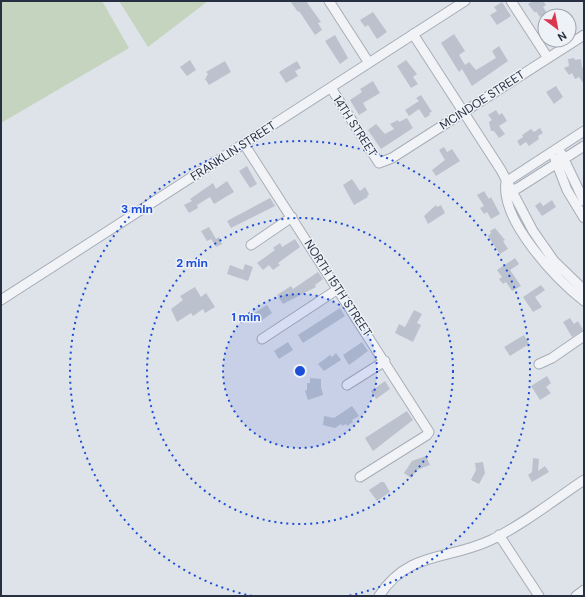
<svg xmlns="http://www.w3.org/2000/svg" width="585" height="597" font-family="'DM Sans',sans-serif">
<rect width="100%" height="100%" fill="#dee3e9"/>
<path fill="#c4d4be" d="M1,1H102L129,48L1,123Z
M119,1H208L148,47Z"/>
<path fill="#bbc2cd" d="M290,1H306L321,22L318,23L322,30L315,35L299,11L298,12Z
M533,1H543L546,5L543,7L547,13L540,17L536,11L535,13L528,4Z
M502,2L511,16L497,25L490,15L497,11L494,7Z
M373,12L387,32L377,39L368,25L365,27L360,20Z
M454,34L465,51L459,55L465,65L469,62L476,70L496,58L492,51L499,46L508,61L472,86L462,69L459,72L441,43Z
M335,35L348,58L340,64L325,41Z
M574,58L575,60L581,59L582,67L584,69V84L579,77L575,79L572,73L569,75L564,68L569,66L568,59Z
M190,60L196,70L187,76L180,67Z
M406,60L417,74L413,77L418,84L411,88L397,66Z
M225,61L231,72L209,85L205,79L208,74L206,72Z
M297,61L301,68L295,71L298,76L286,83L279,72Z
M373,81L380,93L363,103L367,110L359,115L350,100L362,92L360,89Z
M556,86L563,97L554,104L546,92Z
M421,95L432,112L429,113L430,115L425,118L419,109L409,116L405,110L419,101L416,98Z
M496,110L499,115L502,113L507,121L499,126L505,134L499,138L494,131H491L489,122L492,120L488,115Z
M407,118L413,128L381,149L368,130L376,124L385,134L394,129L390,124L398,120L399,122Z
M540,128L543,133L538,136L539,139L529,146L526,142L520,146L517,141L523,137L522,135L531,129L534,132Z
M444,147L447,152L452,149L460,161L436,176L432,170L445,160L439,150Z
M247,166L257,184L250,188L239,171Z
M352,179L360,191L365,187L369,194L367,196L368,197L354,205L343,185Z
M227,181L234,192L214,204L210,197L197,205L198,208L189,213L184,205L192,201L190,199L213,183L216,189Z
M484,191L489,199L491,197L500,214L491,219L487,212L484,214L480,208L484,206L477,195Z
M270,198L275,206L231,228L227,221Z
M552,200L556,207L542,216L535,206L540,202L543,206Z
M436,205L437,207L441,205L445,213L428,224L424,216Z
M209,227L216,239L219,237L222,244L216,247L211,239L207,241L201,231Z
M495,228L505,240L503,241L508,249L500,254L488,236L491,233L490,231Z
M295,239L300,247L278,263L280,265L273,270L269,265L263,270L257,263L275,250L273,248L280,243L282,247Z
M515,258L519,264L510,270L521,286L512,291L506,282L503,284L499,279L502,277L497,270Z
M245,264L253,267L248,281L227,274L230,265L243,270Z
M318,272L323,279L315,285L316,287L283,304L277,295L291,286L293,289Z
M541,285L545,290L535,297L542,307L533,312L523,297Z
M195,287L201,297L206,293L215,307L205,313L203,309L193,316L191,313L177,322L171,309L183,300L180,296Z
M267,305L272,313L258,323L253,314Z
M340,308L345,316L303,343L298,335Z
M414,310L422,314L417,323L421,325L413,342L395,333L399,324L405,327Z
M570,318L574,324L578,321L583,330L572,337L563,322Z
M524,335L529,344L510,356L504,347Z
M288,342L293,350L279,359L274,351Z
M362,342L368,351L349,365L343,355Z
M336,353L341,360L324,371L318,364L330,355L332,357Z
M547,376L551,383L546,387L551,393L540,400L531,386Z
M310,378L321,379V387L323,395L308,400L305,391L307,390V383H310Z
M385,381L390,389L376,399L371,391Z
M352,406L359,416L352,420L353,422L347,426L346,424L342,426L341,424L335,428L323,425L324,416L334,418Z
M407,411L413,420L373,451L365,438Z
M426,456L430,465L417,470L411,478L404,473L412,461Z
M533,458L539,459L538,471L545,466L549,472L532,482L528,475L532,472Z
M483,462L485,473L479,484L471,480L476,470L475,463Z
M381,482H384L390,492L377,501L369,490Z"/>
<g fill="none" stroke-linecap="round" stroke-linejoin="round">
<defs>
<path id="minor" d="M329,1L369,63
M511,1L548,58
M413,34L501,170L533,231L554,261L584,290
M331,88L379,163L392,158L584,35
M244,144L429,432L427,435L360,477
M561,153L584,201
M555,159L567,190L584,218
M506,182C500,220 556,279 584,301
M506,182L584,131
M506,193L518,188L584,146
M251,245L292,217
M1,300L465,1
M262,339L338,289
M539,364L552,358L584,336
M347,385L385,361
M499,535L539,596
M379,596C409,550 447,561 491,540C524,524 554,500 584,480
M576,596L584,590"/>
</defs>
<use href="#minor" stroke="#a7adb7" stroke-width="11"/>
<use href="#minor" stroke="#f1f3f7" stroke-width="9"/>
</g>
<circle cx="300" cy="371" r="77" fill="#1d4ed8" fill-opacity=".12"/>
<g fill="none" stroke="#1d4ed8" stroke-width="2" stroke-dasharray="2 4">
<circle cx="300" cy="371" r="77"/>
<circle cx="300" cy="371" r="153"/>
<path d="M252 596A230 230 0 1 1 348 596"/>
</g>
<g text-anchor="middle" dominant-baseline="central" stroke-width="3" stroke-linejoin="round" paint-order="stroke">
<g font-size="12" fill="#263042" stroke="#eef2f7">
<text transform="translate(482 100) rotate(-33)">MCINDOE STREET</text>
<text transform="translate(355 126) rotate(57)">14TH STREET</text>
<text transform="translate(233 151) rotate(-33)">FRANKLIN STREET</text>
<text transform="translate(338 288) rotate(57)">NORTH 15TH STREET</text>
</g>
</g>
<circle cx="300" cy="371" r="6" fill="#1d4ed8" stroke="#eef2f7" stroke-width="2"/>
<g font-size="12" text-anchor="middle" font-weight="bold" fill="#1d4ed8" stroke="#eef2f7" stroke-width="3" stroke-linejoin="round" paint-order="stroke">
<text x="137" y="213">3 min</text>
<text x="192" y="267">2 min</text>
<text x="246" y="321">1 min</text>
</g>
<rect width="585" height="597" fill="none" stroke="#263042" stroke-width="4"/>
<g transform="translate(557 28) rotate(148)"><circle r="19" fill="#eef2f7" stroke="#9ea4af"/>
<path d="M0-3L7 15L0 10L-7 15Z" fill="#dc364f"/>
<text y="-6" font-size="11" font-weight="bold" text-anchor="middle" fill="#263042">N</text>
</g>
</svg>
